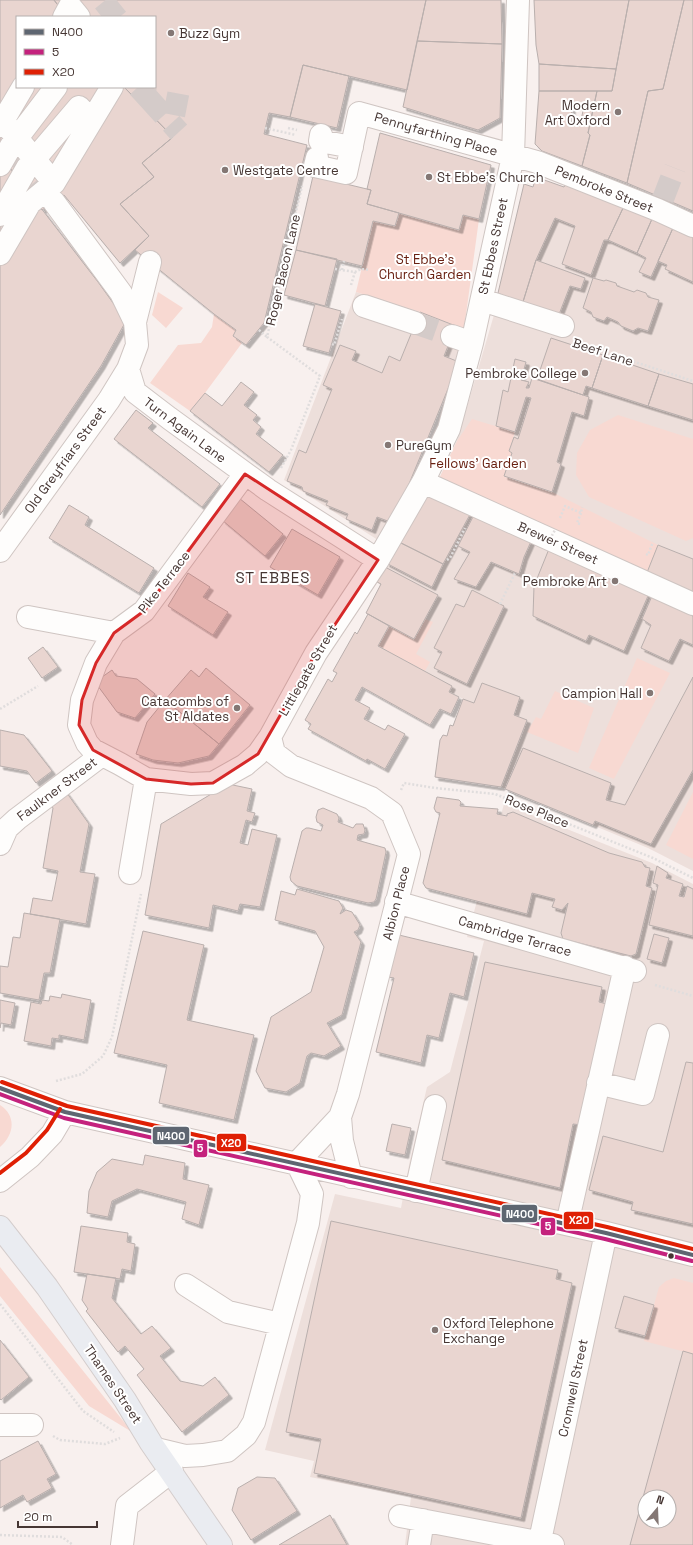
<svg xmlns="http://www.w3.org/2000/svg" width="693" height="1545" font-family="'Space Grotesk',sans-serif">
<defs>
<filter id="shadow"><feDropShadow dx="3.5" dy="3.5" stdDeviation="0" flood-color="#0004"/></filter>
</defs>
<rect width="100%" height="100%" fill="#f8f0ee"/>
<path fill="#eddfdb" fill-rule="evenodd" d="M566,183L693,237V596L439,479L457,441L501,291L524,184L533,187H564Z
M356,292L420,312L464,329L459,362L381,542L284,480Z
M427,488L693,616V871L648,848L501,787L435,777L440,740L443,735L447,736L450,725L453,726L463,699L449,692L452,686L378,646L389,626L366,613L381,585L377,582L386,563L432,586L443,564Z
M504,804L652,863L693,884V1545H405L411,1497L310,1477L314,1461L265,1450L335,1194L401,1208L410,1160L427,1087L450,1072L484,941L467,937ZM645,1497H669V1521H645Z"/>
<path fill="#f8d9d2" d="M399,213L459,230L463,215L479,219L464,329L420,312L356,292L373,221L395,226Z
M158,292L183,308L166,328L152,315Z
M214,314L236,330L233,336L242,343L205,393L190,411L150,383L178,345L201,343L212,327Z
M618,415L693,439V538L686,541L589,497L576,475L577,453L590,430Z
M472,419L515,432L509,451L512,453L504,476L552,492L658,545L646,575L439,479L457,441Z
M425,619L433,622L416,654L430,662L425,671L378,646L389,626L414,638Z
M637,658L670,673L614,779L589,768Z
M555,691L594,708L578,753L527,732L536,717L541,719Z
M693,792V859L666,845Z
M0,1105C17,1116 14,1135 0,1147Z
M0,1267L132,1432L89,1406L0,1296Z
M674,1278L693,1283V1354L644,1341L659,1287L666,1281Z"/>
<path fill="#e9d5d0" stroke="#b9afad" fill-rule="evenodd" filter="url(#shadow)" d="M0,0H54L67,17H17V87H124L173,137L142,163L154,177L120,204L149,236L120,263L64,195L42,210L0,155Z
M54,0H426L407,90L303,65L290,117L269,113L264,134L307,145L264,323L246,345L233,336L236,330L214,314L135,250L149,236L120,204L154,177L142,163L173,137L124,87H155V17H67Z
M426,0H501L502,44L417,41Z
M534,0H629L616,69L539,64L536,45Z
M629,0H684L663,89L648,91L627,183L582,166L590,135L588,133L597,91H612Z
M684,0H693V211L627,183L648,91L663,89Z
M417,41L502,44L500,118L478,130L403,107Z
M539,64L616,69L612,91H539Z
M303,65L349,76L337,128L290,117Z
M539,91H597L588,133L590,135L582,166L542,151L535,144ZM572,106H584L580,125L571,124Z
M380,133L491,165L479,219L463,215L459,230L367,204L371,190L367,189Z
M0,155L98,282L126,321L101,366L0,515Z
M313,176L371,190L367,204L399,213L395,226L373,221L362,266L296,250Z
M536,177L564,187L566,183L624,206L608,240H604L591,275L562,264L575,226L555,218L536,260L522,305L498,293L524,184L533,187Z
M624,206L652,219L637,253L608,240Z
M652,219L673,228L651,277L639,272L646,258L637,253Z
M673,228L693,237V282L665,269L667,265L658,261Z
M296,250L337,259L325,306L284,295Z
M536,260L585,278L581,289L570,286L558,317L522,305Z
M593,278L604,281L606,280L616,283L617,286L634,292L637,290L646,293L648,297L659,300L648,331L638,328L633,331L621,326L618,322L607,317L604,321L593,317L591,312L583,308Z
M315,304L341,311L329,353L303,346Z
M420,312L456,326L444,356L459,362L393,523L377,517L372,530L346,519L348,514L326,505L328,501L303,491L302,487L287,481L299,450L306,453L332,389L323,385L340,345L356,351L352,360L382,373L389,356L400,361Z
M551,338L603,355L592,388L586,386L583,395L537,379Z
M603,355L659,374L648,406L592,388Z
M515,359L526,362L521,380L529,382L526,388H529L532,378L589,397L584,416L572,412L557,462L561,464L552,492L504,476L512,453L509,451L514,437L518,439L531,398L526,397L515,432L496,426L503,390L508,392Z
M659,374L693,384V420L648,406Z
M241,382L254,392L244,405L257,415L253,420L261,427L256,434L283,455L269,472L190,411L205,393L222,406Z
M136,410L153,423L148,428L220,484L202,507L114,439Z
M427,488L473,509L443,564L397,541Z
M239,498L283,534L265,556L222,520Z
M69,505L89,517L85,525L154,568L139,593L49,538Z
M476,511L533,537L524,557L519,574L491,562L476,587L454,579L470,552L458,546Z
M292,529L340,557L318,595L270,567Z
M397,541L443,564L432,587L386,563Z
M551,544L651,589L624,651L589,635L586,641L533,616L534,586Z
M658,545L693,559V596L646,575Z
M385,567L438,595L414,639L366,613L381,584L377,582Z
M188,573L210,587L203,597L228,612L213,635L168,606Z
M472,590L504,606L467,684L434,668L442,652L434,648L456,604L464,607Z
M652,596L693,616V645L680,639L669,661L641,648L651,625L642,619Z
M368,614L389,626L378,646L452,686L449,692L459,697L451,714L440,709L430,725L362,687L355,700L370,708L364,719L385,730L388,725L405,734L385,769L367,759L366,761L308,729L311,724L305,720L328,679L332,682L337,673L333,671L355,632L357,634Z
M43,647L58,667L42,678L28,658Z
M206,668L250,705L219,744L165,700L191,670L199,677Z
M112,670L116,676L137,679L155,694L135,718L117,712L95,682Z
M693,677V770L651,844L595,821L593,825L505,789L523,748L611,783L606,800L625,805Z
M482,683L520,697L514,715L527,720L501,787L435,777L440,740L443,735L447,736L450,725L453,726L463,699L474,703Z
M165,700L219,744L209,756L178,763L153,760L136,754L147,722Z
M0,730L24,735L52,771L36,783L27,771L0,766Z
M228,784L252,789L247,811L255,813L252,822L246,820L240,843L248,845L252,829L277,835L260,907L240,904L238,911L213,905L209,928L145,915L161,824Z
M64,789L89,824L80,872L95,874L86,924L30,914L33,898L52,901L58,871L43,868L53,808L48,801Z
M437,797L459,800L461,802L460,806L498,809L497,814L507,816V814L513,812L609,853L642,862L645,867L650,868L646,886L652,888L636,954L631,956L563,939L561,933L568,903L562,910L552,907L555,899L532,893L527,914L426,888L423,883L440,813L436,812L434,808Z
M323,808L337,814L339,818L338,822L353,828L356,824H363L365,830L364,834L358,835L357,840L385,848L386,852L376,899L374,902L368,903L297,886L291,881L290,877L302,831L306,828H309L321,831L323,825L317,822L316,817L318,810Z
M657,866L668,873L666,878L683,884L679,896L684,897L687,886L693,889V936L649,925L658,885L653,883Z
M297,889L339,901L343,908L340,914L346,910L352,912L360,925L358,930L354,932L361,942L342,1015L327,1023L341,1046L324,1056L311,1053L307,1056L300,1083L286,1092L265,1088L256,1071L271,1017L311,992L324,947L315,931L275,920L281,891L295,895Z
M24,913L60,919L50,973H44L39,1000L0,993V966L8,967L13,937L20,938Z
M143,931L204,945L187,1020L254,1035L234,1120L159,1103L167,1065L114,1053Z
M654,934L669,938L662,963L647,959Z
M399,935L474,953L464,997L450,993L439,1038L427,1035L421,1063L376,1052L394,978L388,977Z
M485,962L602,987L599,1002L607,1004L582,1125L573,1124L560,1188L442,1160Z
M62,994L91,1000L84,1040L59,1035V1039L52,1038L51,1046L24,1041L31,1002L41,1004L42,1000L49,1001L50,996L61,998Z
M0,1000L15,1003L11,1025L1,1023L0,1028Z
M686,1062L693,1063V1224L631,1210L633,1202L589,1190L603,1136L663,1152Z
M392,1124L411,1128L405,1155L386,1151Z
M145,1155L185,1163L183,1179L209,1185L199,1225L182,1219L186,1202L137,1189L112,1201L108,1217L87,1213L89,1191L97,1172L112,1159L143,1165Z
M331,1221L558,1270L556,1279L572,1283L521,1518L314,1473L321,1439L286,1432Z
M81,1226L128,1233L127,1242L135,1244L131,1271L122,1269L120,1279L74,1272Z
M87,1274L116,1278L112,1298L141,1334L152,1326L171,1348L160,1356L180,1381L203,1386L215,1377L229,1395L182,1432L137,1375L144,1369L125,1346L118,1352L86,1311L88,1309L82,1300Z
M624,1296L654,1305L645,1336L615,1328Z
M0,1340L29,1377L1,1400L0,1399Z
M683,1351L693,1354V1545H630ZM645,1497H669V1521H645Z
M38,1441L56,1474L47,1479L52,1488L27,1502L23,1495L0,1508V1461Z
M257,1477L275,1478L297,1511L251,1540L232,1510L238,1488Z
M330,1515L347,1545H279Z"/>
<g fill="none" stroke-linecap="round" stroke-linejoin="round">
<path stroke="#d4cbc9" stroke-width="22" stroke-dasharray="22 11" stroke-linecap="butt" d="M102,17L123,0
M138,87L149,99L190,107
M149,99L179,132
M17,154L54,202
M663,199L675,168
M415,323L452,336"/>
<defs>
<path id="minor" d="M64,17L70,6L79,17
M3,121L54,183L112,87
M0,126L23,87
M321,135L320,141L352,147
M317,158L315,166L346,173L359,113L537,162L658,210L693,226
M0,165L11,146L56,87
M0,215L27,168L79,107L85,113
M0,254L30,203L54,183
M482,300L563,326
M364,306L415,323
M135,322L150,262
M452,336L472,343
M128,369L135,392L169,418L268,490L378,560
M245,474L144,611L114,633L96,663L82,700L79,725L87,743L93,750L120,764L146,779L191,784L213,783L245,765L258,754L270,737L316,653L378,560L423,482L449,429L472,343L513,156L518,0
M423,482L693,604
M0,551L109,400L128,369L137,345L135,322L121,293L54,202
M28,617L114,633
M270,737L274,753L291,766L371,798L392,813L409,854L348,1094L340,1117L297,1163
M0,844L7,828L17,819L102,755
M130,873L146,779
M396,902L635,971
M598,1083L643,1094L658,1035
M0,1088L65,1112L606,1233L693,1255
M340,1117L342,1141L351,1177
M0,1181L30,1157L52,1134L65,1112
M416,1191L435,1106
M567,1224L625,967
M186,1285L228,1312L280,1324
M0,1425H32
M156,1449L185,1456L203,1455L227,1451L246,1435L254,1422L308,1223L312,1194L297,1163
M400,1516L553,1545
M122,1545L127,1506L172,1471
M419,1545L423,1520
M539,1545L606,1233"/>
<path id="major" d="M0,1227L47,1287L125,1400L151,1443L221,1545"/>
</defs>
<use href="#minor" stroke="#cfc5c2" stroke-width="24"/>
<use href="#major" stroke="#d4cdcc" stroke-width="24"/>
<path stroke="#e0dddd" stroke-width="2.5" stroke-dasharray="2 2" stroke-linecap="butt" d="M265,128L296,135
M288,128L297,130
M335,269L355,272L361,269L370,270
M342,270L344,261
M351,285L355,272
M259,330L267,337
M332,344L334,345L342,319
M580,344L693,381
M281,468L291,450L320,376L267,337L302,186
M560,518L565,506L581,513L582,507
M580,524L577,523L581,513
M646,554L648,555L653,542
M447,560L450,558L465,528
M500,604L515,573
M0,709L38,686
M401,790L404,783L435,788L495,794L653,858L693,878
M655,985L693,996
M56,1081L82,1074L103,1056L112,1037L141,894
M0,1304L83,1411L114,1432
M53,1436L60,1440L105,1444L120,1438
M0,1535L62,1537L73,1545"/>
<use href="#minor" stroke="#fefdfc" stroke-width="22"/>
<use href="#major" stroke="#eaecf1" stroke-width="22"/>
<path stroke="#e0dddd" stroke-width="2.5" stroke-dasharray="2 2" stroke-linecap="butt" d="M548,543L555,530"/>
<defs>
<path id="bus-1" d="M0,1088L65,1112L606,1233L693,1255"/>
<path id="bus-2" d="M0,1094L64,1118L605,1239L692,1261"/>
<path id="bus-3" d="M2,1082L67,1106L607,1227L693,1249
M0,1173L26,1153L47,1130L60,1109"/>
</defs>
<use href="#bus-1" stroke="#fff" stroke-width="7"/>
<use href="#bus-2" stroke="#fff" stroke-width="7"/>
<use href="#bus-3" stroke="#fff" stroke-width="7"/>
<use href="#bus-1" stroke="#5e6671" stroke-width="4"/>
<use href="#bus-2" stroke="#c4227d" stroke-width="4"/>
<use href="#bus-3" stroke="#df2005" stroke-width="4"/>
</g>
<path fill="#d62828" fill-opacity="0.2" stroke="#d62828" stroke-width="3" stroke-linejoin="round" d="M245,474L378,560L316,653L258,754L213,783L191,784L146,779L93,750L79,725L82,700L96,663L114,633L144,611Z"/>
<g fill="#847774" stroke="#fff" stroke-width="1.5">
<circle cx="171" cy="33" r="4"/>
<circle cx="618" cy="112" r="4"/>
<circle cx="225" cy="170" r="4"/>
<circle cx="429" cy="177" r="4"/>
<circle cx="585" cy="373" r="4"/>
<circle cx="388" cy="445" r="4"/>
<circle cx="615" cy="581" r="4"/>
<circle cx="650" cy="693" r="4"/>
<circle cx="237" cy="708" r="4"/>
<circle cx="435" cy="1330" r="4"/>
</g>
<circle fill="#463633" stroke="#fff" stroke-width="1.5" cx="671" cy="1256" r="3.5"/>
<g text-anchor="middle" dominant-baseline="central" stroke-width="4" stroke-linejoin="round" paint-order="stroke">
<g font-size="13" fill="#463633" stroke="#fff" text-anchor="start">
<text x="179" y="33">Buzz Gym</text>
<text x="610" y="105" text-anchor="end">Modern<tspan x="610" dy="15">Art Oxford</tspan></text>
<text x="233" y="170">Westgate Centre</text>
<text x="437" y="177">St Ebbe's Church</text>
<text x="577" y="373" text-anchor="end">Pembroke College</text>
<text x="396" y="445">PureGym</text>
<text x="607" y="581" text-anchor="end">Pembroke Art</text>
<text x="642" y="693" text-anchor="end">Campion Hall</text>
<text x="229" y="701" text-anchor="end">Catacombs of<tspan x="229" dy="15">St Aldates</tspan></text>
<text x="443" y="1323">Oxford Telephone<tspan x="443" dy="15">Exchange</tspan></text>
</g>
<g font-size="13" fill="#463633" stroke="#fff">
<text transform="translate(436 134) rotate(16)">Pennyfarthing Place</text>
<text transform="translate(604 189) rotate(22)">Pembroke Street</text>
<text transform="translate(493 246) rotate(-78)">St Ebbes Street</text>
<text transform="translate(283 270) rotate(-77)">Roger Bacon Lane</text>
<text transform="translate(603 352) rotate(18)">Beef Lane</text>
<text transform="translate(185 430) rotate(37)">Turn Again Lane</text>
<text transform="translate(65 460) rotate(-54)">Old Greyfriars Street</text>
<text transform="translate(558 543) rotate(24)">Brewer Street</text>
<text transform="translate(164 582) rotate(-52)">Pike Terrace</text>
<text transform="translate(308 670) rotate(-60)">Littlegate Street</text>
<text transform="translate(57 789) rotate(-37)">Faulkner Street</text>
<text transform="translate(537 811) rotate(22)">Rose Place</text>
<text transform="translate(396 903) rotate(-76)">Albion Place</text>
<text transform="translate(515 936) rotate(16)">Cambridge Terrace</text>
<text transform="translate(113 1384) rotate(56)">Thames Street</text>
<text transform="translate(573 1388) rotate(-78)">Cromwell Street</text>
</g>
<g font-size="13" fill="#692011" stroke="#fff">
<text x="425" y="259">St Ebbe's<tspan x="425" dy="15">Church Garden</tspan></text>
<text x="478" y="463">Fellows' Garden</text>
</g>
<g font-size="15" letter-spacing="1" fill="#463633" stroke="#fff">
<text x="273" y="577">ST EBBES</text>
</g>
</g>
<g stroke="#fff" stroke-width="1.5">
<rect x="152" y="1126" width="38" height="19" rx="4" fill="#5e6671"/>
<rect x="216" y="1133" width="31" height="19" rx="4" fill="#df2005"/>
<rect x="193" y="1139" width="15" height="19" rx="4" fill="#c4227d"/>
<rect x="501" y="1204" width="37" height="19" rx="4" fill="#5e6671"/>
<rect x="563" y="1211" width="31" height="19" rx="4" fill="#df2005"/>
<rect x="540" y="1217" width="16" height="19" rx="4" fill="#c4227d"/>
</g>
<g font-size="11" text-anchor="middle" font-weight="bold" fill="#fff">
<text x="171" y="1140">N400</text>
<text x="231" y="1147">X20</text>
<text x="200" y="1152">5</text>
<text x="520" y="1218">N400</text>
<text x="579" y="1224">X20</text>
<text x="548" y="1230">5</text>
</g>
<rect x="16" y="16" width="140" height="72" fill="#ffffff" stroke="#b5afad"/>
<rect x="24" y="29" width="20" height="6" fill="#5e6671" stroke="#b5afad"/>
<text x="52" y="36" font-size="12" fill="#463633">N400</text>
<rect x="24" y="49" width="20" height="6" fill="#c4227d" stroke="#b5afad"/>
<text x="52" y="56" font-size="12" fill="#463633">5</text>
<rect x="24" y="69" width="20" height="6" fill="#df2005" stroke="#b5afad"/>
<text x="52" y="76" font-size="12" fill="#463633">X20</text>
<g transform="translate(657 1509) rotate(19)"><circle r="19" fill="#ffffff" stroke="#b5afad"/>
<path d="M0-3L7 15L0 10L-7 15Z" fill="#847774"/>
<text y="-6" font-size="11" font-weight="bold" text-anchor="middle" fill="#463633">N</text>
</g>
<path d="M18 1521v6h79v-6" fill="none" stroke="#463633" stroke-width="2"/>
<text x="24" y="1521" font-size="12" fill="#463633" stroke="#ffffff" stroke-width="3" paint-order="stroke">20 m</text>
</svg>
